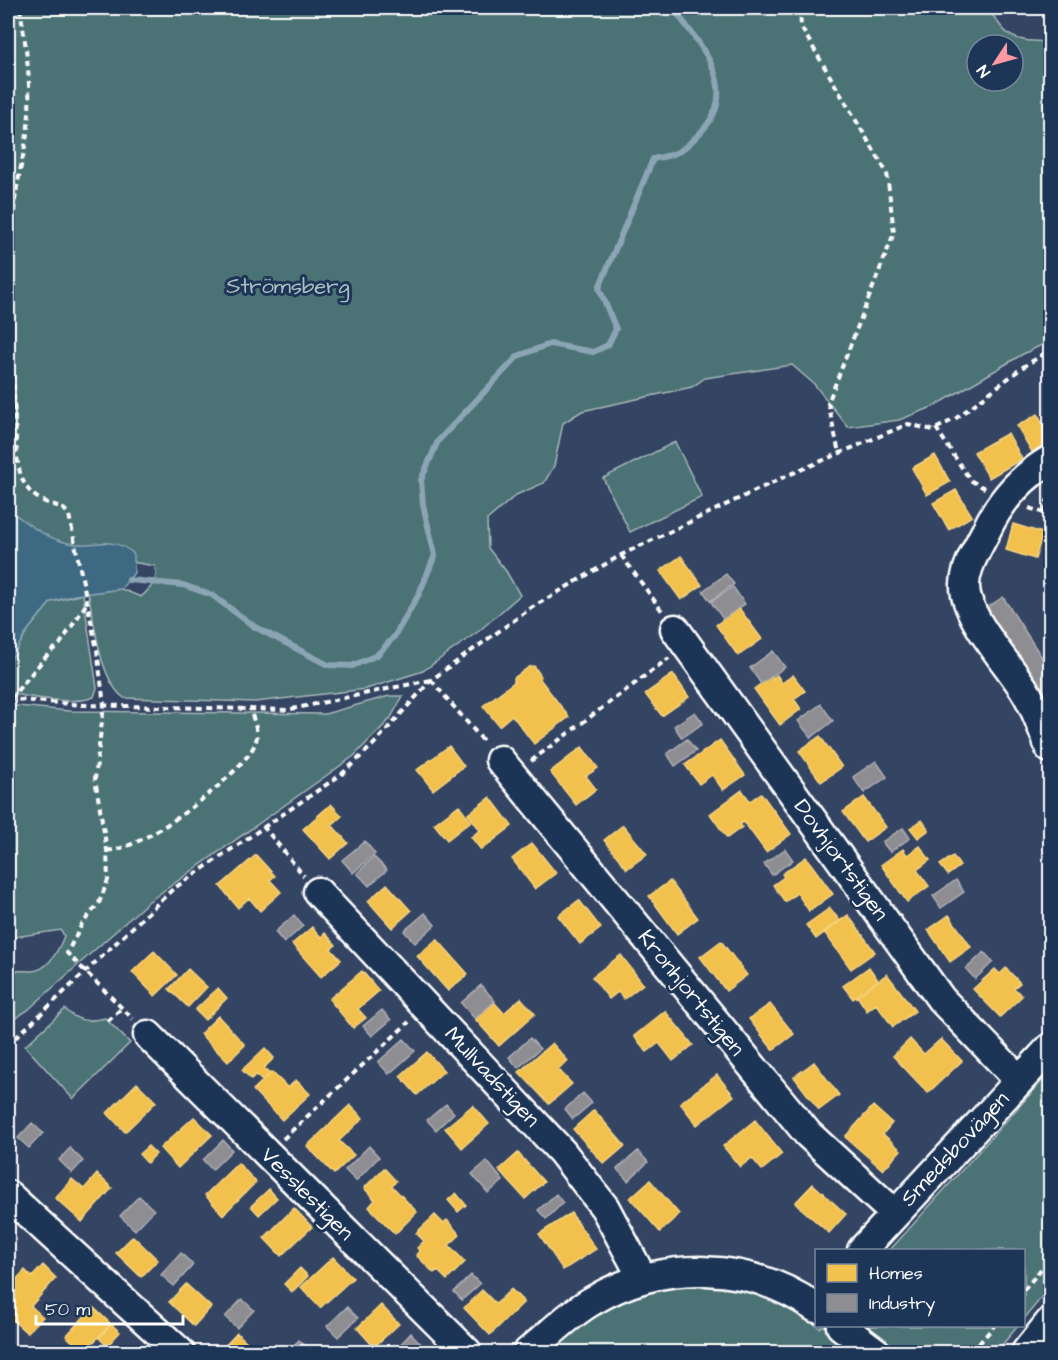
<svg xmlns="http://www.w3.org/2000/svg" width="1058" height="1360" font-family="'Architects Daughter',sans-serif">
<rect width="100%" height="100%" fill="#344463"/>
<filter id="ink" filterUnits="userSpaceOnUse"><feTurbulence type="fractalNoise" baseFrequency=".0167" numOctaves="2"/><feDisplacementMap in="SourceGraphic" scale="12" xChannelSelector="R" yChannelSelector="G"/><feConvolveMatrix kernelMatrix="1 2 1 2 8 2 1 2 1" color-interpolation-filters="sRGB"/></filter>
<g filter="url(#ink)">
<path fill="#4c7275" stroke="#a6b8ba" stroke-width="1.5" fill-rule="evenodd" d="M8,8H988C1010,41 1011,40 1050,42V341L1023,354L935,406L899,420L848,427L814,384L792,365L705,378L692,387L582,411L563,423L554,466L544,483L516,495L487,520L488,548L506,571L520,595L479,631L423,671L366,689L255,702L124,698C99,679 95,623 88,593L121,589L141,597C151,588 159,580 155,566L37,546L8,531ZM977,45H1013V81H977Z
M675,442L702,497L630,532L603,478Z
M83,594L97,688L94,697C76,705 27,698 8,692V664L28,630L51,602Z
M389,696H403L390,719L354,756L148,902L28,1010L8,1023V974C16,969 23,971 32,971C49,970 59,949 64,936L61,930L8,938V705L69,711L325,714Z
M65,1009C78,1022 87,1022 105,1018L130,1043L73,1099L25,1046Z
M1050,1077V1287L1024,1319V1250H890L1043,1080Z
M715,1285C758,1292 785,1302 820,1328L822,1326H1018L996,1352H551L598,1310L659,1288Z"/>
<path fill="#3e6983" stroke="#8ba5b5" stroke-width="1.5" d="M8,509C27,523 43,537 68,543C94,549 109,533 134,554V573L121,589L75,595L51,602L28,630L8,664Z"/>
<path fill="#f2c14e" stroke="#f6d483" stroke-width="1.5" d="M1038,414L1050,441L1032,452L1017,426Z
M1008,433L1022,459L989,478L974,452Z
M935,455L950,482L927,495L912,468Z
M956,490L972,516L949,530L933,503Z
M1013,524L1043,533L1035,559L1006,550Z
M681,556L702,585L681,600L660,571Z
M739,608L762,639L738,656L716,625Z
M534,666L541,676L540,679L569,717L534,744L512,715L499,726L483,706L514,682V678L529,667Z
M673,674L689,697L662,716L645,694Z
M777,675L782,683L793,675L805,691L794,699L801,709L780,725L754,689L772,676L773,678Z
M820,736L842,767L821,782L799,751Z
M720,740L745,775L723,790L712,775L699,784L685,765Z
M449,746L464,766L433,790L417,770Z
M582,747L598,768L586,776L596,789L576,805L550,772Z
M742,790L750,801L761,793L791,834L766,852L744,822L740,824L742,827L727,838L710,814Z
M490,797L512,826L481,850L471,837L480,830L468,814Z
M864,797L886,827L865,842L843,812Z
M331,804L342,816L332,825L348,843L330,859L303,829Z
M459,805L471,821L447,840L434,824Z
M922,820L929,830L918,838L910,828Z
M623,825L647,854L627,869L604,840Z
M532,843L556,873L535,889L512,859Z
M920,846L930,860L917,870L929,886L907,902L881,865L903,849L907,855Z
M256,855L275,876L270,880L281,892L260,911L249,898L238,908L220,886Z
M953,856L960,866L948,875L940,865Z
M806,857L833,894L809,911L797,893L785,902L773,885L784,877L782,874Z
M670,881L698,918L677,934L649,896Z
M387,884L411,911L392,928L368,901Z
M579,900L601,928L580,944L558,916Z
M830,908L840,921L816,939L806,925Z
M848,915L875,952L851,969L824,932Z
M949,915L971,947L950,962L928,930Z
M312,927L321,937L325,933L336,945L331,949L341,960L321,977L292,944Z
M437,939L468,974L448,991L417,956Z
M721,941L747,975L726,991L700,957Z
M154,951L177,975L155,996L132,972Z
M621,955L643,984L624,999L618,992L609,999L592,977Z
M869,967L878,980L853,999L843,986Z
M1006,968L1020,983L1014,988L1022,996L1000,1017L973,989L995,969L1000,974Z
M188,969L207,987L188,1007L169,989Z
M362,971L379,991L358,1009L366,1018L353,1028L329,999Z
M887,974L915,1011L893,1027L876,1004L867,1011L857,996Z
M218,988L227,998L205,1020L195,1010Z
M521,998L535,1014L499,1046L475,1019L494,1002L504,1013Z
M770,1004L794,1034L773,1050L749,1019Z
M665,1011L693,1045L673,1061L659,1043L647,1052L634,1036Z
M218,1016L245,1045L228,1062L200,1034Z
M910,1039L924,1054L941,1039L962,1061L928,1093L893,1056Z
M552,1043L568,1061L558,1069L572,1084L549,1104L519,1072Z
M265,1048L274,1058L264,1068L270,1074L262,1081L256,1075L251,1079L242,1070Z
M427,1052L444,1071L417,1095L400,1076Z
M814,1062L839,1095L819,1110L794,1077Z
M272,1072L288,1088L296,1080L310,1094L282,1120L253,1090Z
M717,1075L734,1096L697,1125L680,1103Z
M137,1083L156,1102L125,1132L107,1113Z
M350,1105L363,1118L339,1141L354,1155L334,1174L307,1146Z
M473,1105L489,1124L462,1148L445,1128Z
M873,1106L892,1123L883,1134L901,1150L883,1170L845,1137Z
M594,1110L625,1146L604,1164L573,1129Z
M194,1117L212,1135L178,1168L160,1148Z
M755,1120L782,1154L762,1170L752,1158L740,1167L723,1146Z
M148,1146L156,1154L147,1163L139,1154Z
M518,1153L544,1182L525,1199L499,1170Z
M238,1163L256,1182L223,1215L205,1195Z
M384,1168L396,1181L392,1186L417,1212L395,1234L369,1207L375,1200L364,1188Z
M97,1174L112,1188L82,1222L55,1198L72,1179L84,1189Z
M650,1180L679,1214L660,1232L630,1198Z
M813,1184L846,1214L829,1233L795,1203Z
M269,1189L277,1198L259,1215L251,1206Z
M456,1193L466,1205L458,1212L448,1200Z
M294,1208L312,1227L281,1256L264,1238Z
M571,1213L596,1249L563,1270L539,1234Z
M435,1215L443,1223L447,1220L460,1235L449,1245L465,1262L447,1280L437,1270L434,1273L416,1255L420,1251L417,1248L424,1241L416,1233Z
M133,1236L158,1260L141,1277L116,1253Z
M333,1257L353,1278L320,1308L301,1287Z
M43,1265L56,1278L31,1306L43,1317L27,1333L8,1316V1283L11,1285L25,1270L32,1277Z
M300,1268L308,1276L292,1292L284,1284Z
M186,1284L211,1307L194,1326L169,1302Z
M511,1289L524,1302L490,1335L464,1308L482,1290L496,1304Z
M381,1305L399,1324L374,1347L357,1328Z
M93,1307L111,1324L84,1352L66,1336Z
M111,1324L120,1332L107,1346L99,1338Z
M237,1333L258,1352L221,1350Z"/>
<path fill="#8d8d92" stroke="#afafb3" stroke-width="1.5" d="M726,574L734,584L710,601L703,591Z
M733,587L745,604L723,619L711,602Z
M1003,597L1050,670V692L1043,697L985,609Z
M773,651L785,667L761,684L750,668Z
M821,704L833,721L811,738L798,721Z
M695,712L703,723L682,738L674,726Z
M687,739L696,751L675,766L667,754Z
M876,761L887,777L864,793L853,777Z
M903,828L910,838L890,852L882,842Z
M365,841L375,854L353,873L342,860Z
M785,849L793,860L772,875L764,864Z
M374,857L387,870L369,886L357,873Z
M956,880L964,892L941,908L933,896Z
M425,913L435,925L415,943L404,931Z
M294,915L303,926L284,943L275,932Z
M984,952L993,962L975,979L966,969Z
M481,985L495,1001L475,1019L461,1003Z
M382,1010L391,1020L372,1036L363,1026Z
M530,1038L540,1049L518,1068L509,1057Z
M404,1039L415,1051L389,1074L378,1062Z
M583,1093L592,1103L573,1119L565,1109Z
M446,1104L454,1113L436,1130L427,1120Z
M32,1123L43,1133L29,1148L18,1138Z
M223,1140L232,1150L212,1170L203,1160Z
M369,1146L379,1157L356,1181L345,1170Z
M70,1148L83,1161L72,1173L59,1160Z
M638,1151L648,1162L628,1181L617,1169Z
M487,1161L503,1181L488,1193L472,1174Z
M556,1194L563,1203L546,1219L538,1210Z
M139,1196L154,1210L135,1230L120,1216Z
M181,1253L193,1265L174,1286L161,1275Z
M471,1275L480,1284L462,1300L454,1292Z
M242,1299L254,1310L237,1328L225,1317Z
M347,1307L358,1318L338,1337L327,1326Z
M411,1333L421,1344L411,1352H393Z
M299,1340L310,1350L307,1352H287Z"/>
<g fill="none" stroke-linecap="round" stroke-linejoin="round">
<path stroke="#8ba5b5" stroke-width="6" d="M129,580L183,585L212,595L255,627L328,665L352,666L377,655L394,637L419,594L435,555L423,505L421,480L438,441L518,356L550,344L593,352L608,345L616,329L599,288L653,159C680,154 681,152 700,133C743,90 701,46 673,8"/>
<defs>
<path id="minor" d="M1050,460C1021,477 999,502 985,533C977,549 966,566 965,584C963,616 1011,666 1027,694C1037,711 1043,730 1050,748
M675,629L941,999L1019,1080
M500,760L808,1134L895,1214
M318,892L562,1152L605,1208L643,1279
M148,1035L467,1352
M8,1195L180,1352
M862,1250L1050,1048
M841,1326L876,1352
M528,1352C549,1335 569,1314 592,1301C662,1259 750,1261 816,1308
M1026,1352L1050,1322"/>
</defs>
<use href="#minor" stroke="#fff" stroke-width="33"/>
<path stroke="#fff" stroke-width="4" stroke-dasharray="6 4.5" stroke-linecap="butt" d="M20,8C26,46 32,86 28,126C25,154 16,182 14,211C10,294 12,375 17,457C20,479 26,495 48,503C57,506 64,507 69,515L97,650L104,705L95,779L107,850L108,880L99,903L82,924L67,953L133,1019
M800,8L801,27L887,173L894,233L828,403L839,453
M936,428L970,480L986,489
M1029,508L1050,515
M1045,513L1047,501L1050,499
M621,555L662,611
M431,680L485,743
M8,699L84,705L287,710L430,680
M10,699L49,653L60,644L87,603
M531,761L669,658
M263,826L304,876
M107,850C139,854 248,771 256,741C259,731 253,719 250,709
M108,1021L122,1008
M8,1045L173,889L342,774L373,745L431,680L531,608L621,555L784,477L908,424L933,430L955,419L1023,367L1050,350
M283,1139L409,1022
M1024,1290L1050,1258
M972,1352L994,1326"/>
<use href="#minor" stroke="#1d3557" stroke-width="28"/>
</g>
</g>
<g text-anchor="middle" dominant-baseline="central" stroke-width="6" stroke-linejoin="round" paint-order="stroke">
<g font-size="22" fill="#aec0c1" stroke="#1d3557">
<text x="288" y="286">Strömsberg</text>
</g>
<g font-size="22" fill="#fff" stroke="#1d3557">
<text transform="translate(841 860) rotate(54)">Dovhjortstigen</text>
<text transform="translate(691 993) rotate(51)">Kronhjortstigen</text>
<text transform="translate(492 1077) rotate(47)">Mullvadstigen</text>
<text transform="translate(955 1149) rotate(-47)">Smedsbovägen</text>
<text transform="translate(307 1194) rotate(45)">Vesslestigen</text>
</g>
</g>
<rect width="1058" height="1360" fill="none" stroke="#1d3557" stroke-width="30"/>
<rect x="15" y="15" width="1028" height="1330" fill="none" stroke="#fff" stroke-width="2" filter="url(#ink)"/>
<rect x="815" y="1249" width="210" height="78" fill="#1d3557" stroke="#77869a" stroke-width="1.5"/>
<rect x="827" y="1264" width="30" height="18" fill="#f2c14e" stroke="#77869a" stroke-width="1.5"/>
<text x="869" y="1279" font-size="18" fill="#ffffff">Homes</text>
<rect x="827" y="1294" width="30" height="18" fill="#8d8d92" stroke="#77869a" stroke-width="1.5"/>
<text x="869" y="1309" font-size="18" fill="#ffffff">Industry</text>
<g transform="translate(995 63) rotate(234)"><circle r="28" fill="#1d3557" stroke="#77869a" stroke-width="1.5"/>
<path d="M0-4.5L10 22L0 15L-10 22Z" fill="#ff9aa2"/>
<text y="-9" font-size="16" font-weight="bold" text-anchor="middle" fill="#ffffff">N</text>
</g>
<path d="M36 1315v9h147v-9" fill="none" stroke="#ffffff" stroke-width="3"/>
<text x="45" y="1315" font-size="18" fill="#ffffff" stroke="#1d3557" stroke-width="4.5" paint-order="stroke">50 m</text>
</svg>
